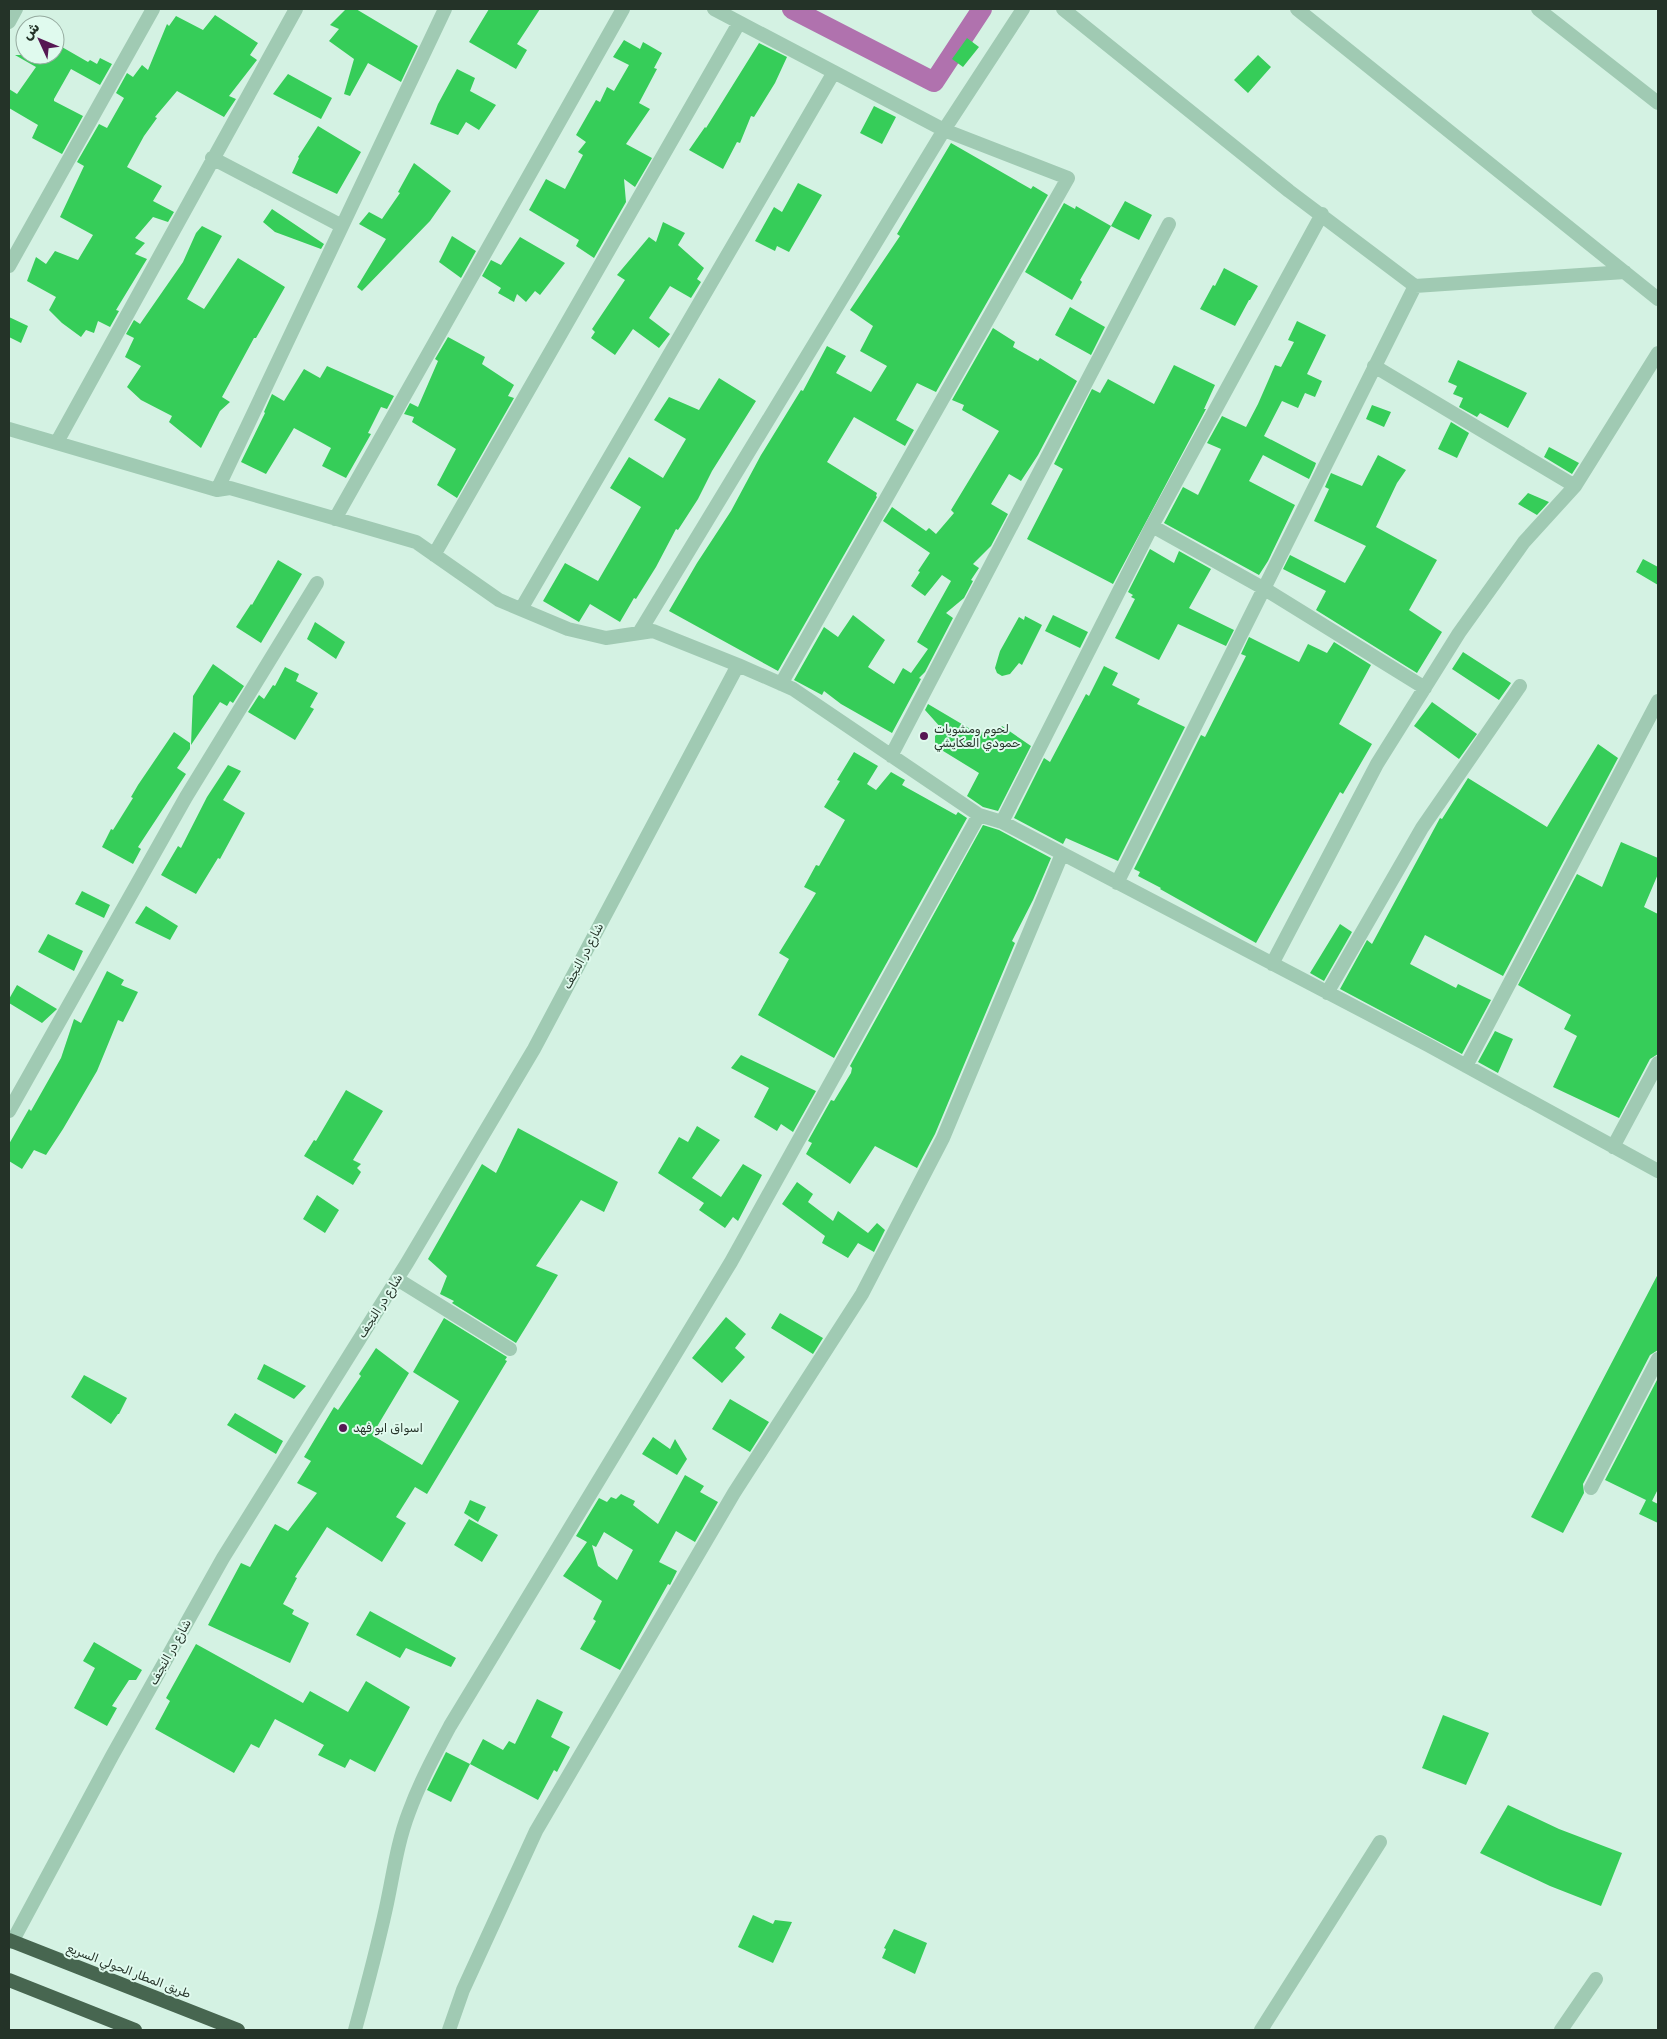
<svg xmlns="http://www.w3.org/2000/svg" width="1667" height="2039" font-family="Rubik,Vazirmatn,sans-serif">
<rect width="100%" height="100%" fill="#d4f2e3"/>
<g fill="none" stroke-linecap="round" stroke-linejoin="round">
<path stroke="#b072ae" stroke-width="20" d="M792,9L934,82L982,9"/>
</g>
<path fill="#36cd59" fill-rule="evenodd" d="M346,9H356L418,46L401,82L368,63L350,96L344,94L354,59L329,41L339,29L330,25Z
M489,9H540L517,44L527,50L516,69L469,42Z
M215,15L258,43L250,55L257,60L229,96L236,99L224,117L177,91L155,117L157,118L144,136L127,167L162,186L153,201L174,212L168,222L153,217L135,238L145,243L135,254L147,259L116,310L119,311L110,327L98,321L94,333L86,330L81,337L62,323L49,310L56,297L27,281L36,257L46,264L55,251L78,260L93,235L60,217L84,166L77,162L99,124L107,128L124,98L116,93L127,73L133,77L142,65L148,70L167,24L169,26L176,16L203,30Z
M967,38L979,47L963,67L952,59Z
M624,40L640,49L643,42L662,53L654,68L657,69L639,103L650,109L626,144L652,158L635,187L624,179L626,202L594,258L576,246L579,240L529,210L546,179L565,189L583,155L578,152L586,142L576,135L596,100L600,102L607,87L614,91L629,65L613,57Z
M55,43L88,62L90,60L97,64L100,58L112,64L100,85L71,69L54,99V101L83,116L62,154L32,138L38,125L9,108V89L17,94L36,67L15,55H55Z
M759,43L787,57L775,83L754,117L751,116L740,143L737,142L723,169L689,150L705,127L706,128Z
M1258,55L1271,67L1248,93L1234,80Z
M457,69L475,78L470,91L496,105L479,130L466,122L458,135L430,124L438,104Z
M288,74L332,98L321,119L273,94Z
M874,106L896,117L882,144L860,133Z
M318,126L361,152L337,194L292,173L299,158L298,157Z
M951,143L1031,189L1033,186L1048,195L936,392L917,383L896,420L914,430L905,446L854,417L827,462L877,493L876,496L877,497L778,671L669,611L697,563L731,511L761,455L801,390L803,391L827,346L846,356L836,373L871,392L887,366L860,351L873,326L850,310L900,236L897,234Z
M414,163L451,191L430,221L362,291L357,287L386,239L359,224L369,212L382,219L400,193L398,192Z
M798,183L822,195L789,252L777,246L775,251L755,241L774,207L782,212Z
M1125,201L1152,215L1139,240L1111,226Z
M1064,203L1075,209L1076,206L1111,226L1080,280L1082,282L1072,300L1025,272Z
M272,209L324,244L321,249L275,232L263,222Z
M663,222L685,233L678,245L704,268L697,279L701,282L691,298L670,286L649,318L670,334L659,348L633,329L615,355L591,338L595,332L592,329L625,280L617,275L649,237L656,242Z
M202,226L222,236L187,299L204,309L238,258L285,287L256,338H254L222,397L230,402L220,411L201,448L169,422L172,416L141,400L127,387L141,366L125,357L134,338L126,334L134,320L140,324L183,262L196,233Z
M452,236L476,251L461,278L439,262Z
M520,237L565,263L540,295L535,291L526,302L517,294L514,302L498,293L501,288L482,276L491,260L501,265Z
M1224,268L1258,286L1250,300H1249L1235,326L1200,309L1213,285L1215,286Z
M1070,307L1105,327L1091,355L1055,335Z
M9,317L28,326L21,343L9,337Z
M1297,321L1326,335L1307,374L1322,381L1315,397L1305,393L1298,408L1282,401L1264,436L1316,463L1315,466L1309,479L1263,455L1249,481L1295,505L1268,561L1259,575L1164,523L1183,487L1198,495L1221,449L1207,443L1222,416L1246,427L1258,404L1275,365L1281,367L1294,342L1288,340Z
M993,328L1015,342L1013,347L1038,361L1040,358L1077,381L1038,455L1021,481L1009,474L991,504L1008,514L991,546L973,564L979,568L971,580L973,581L964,598L946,613L953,618L925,672L919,678L921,679L892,733L841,704L824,691L822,695L794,680L824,627L838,637L853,615L885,640L868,667L894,684L903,668L911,673L928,649L917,642L951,581L942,575L925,596L911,586L920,572L918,571L930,553L883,521L892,507L926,531L929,528L936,534L954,513L951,510L999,431L962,410L964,405L952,400Z
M448,337L485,357L482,364L514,385L508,396L514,398L457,498L437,485L456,449L412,422L414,417L404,414L410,403L418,407L438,361L435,359Z
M1458,360L1527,393L1508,428L1480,413L1477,417L1459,407L1463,398L1453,394L1457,386L1448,382Z
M1174,365L1215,385L1204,409H1206L1113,584L1027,539L1063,469L1054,464L1092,389L1100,393L1108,379L1154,404Z
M327,366L394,396L387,409L381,407L368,433L371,434L346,478L322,466L331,448L294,428L266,474L241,462L265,413L264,412L272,394L284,401L304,369L320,378Z
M719,378L756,401L712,471L698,499L678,530L676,529L656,567L636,599L634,598L620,622L590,604L579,622L543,601L565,563L598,581L641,507L610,488L629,457L663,478L686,439L654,420L669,397L699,410Z
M1372,405L1391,412L1384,427L1366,419Z
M1451,422L1469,433L1457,458L1438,449Z
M1549,447L1579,463L1572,474L1544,457Z
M1378,455L1406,470L1397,483L1376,527L1437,560L1409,610L1442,632L1417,673L1316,610L1326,591L1283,569L1290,555L1345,583L1366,546L1314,521L1329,489L1325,487L1331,473L1362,486Z
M1528,493L1549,502L1537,515L1518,504Z
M1150,549L1174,563L1179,551L1211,569L1189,608L1234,630L1226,646L1178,624L1159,660L1115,638L1135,599L1131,597L1133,595L1128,592Z
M1643,559L1658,567V585L1636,572Z
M278,560L302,574L261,643L236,627L251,604L252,605Z
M1053,615L1088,632L1080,648L1045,631Z
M1025,616L1042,625L1022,665L1019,663L1010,674L1002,676L997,673L995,668L1000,651L1019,617L1024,620Z
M315,622L345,642L336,659L307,639Z
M1249,637L1299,662L1308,644L1327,653L1334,642L1371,665L1339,724L1372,744L1343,794L1340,792L1256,943L1160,889L1161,888L1138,876L1140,872L1134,869L1201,735L1205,737L1246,656L1241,654Z
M1463,652L1511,683L1499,700L1452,669Z
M213,664L244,686L233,703L230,701L227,706L220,702L191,745L193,696Z
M1104,666L1118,673L1112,685L1140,699L1137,704L1185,727L1118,861L1066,838L1063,844L1014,818L1044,758L1050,762L1086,694L1089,696Z
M285,667L299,674L296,681L318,693L310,707L314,709L295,740L248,712L259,695L264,699L273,685L275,686Z
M1432,702L1477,734L1459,759L1414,726Z
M928,704L977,733L979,730L991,737L994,731L996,733L1002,726L1031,746L998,811L983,807L967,796L979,773L935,746V736L942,729L925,710Z
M174,732L190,743V749L177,768L186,774L138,847L141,849L133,864L102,847L111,829L113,830L133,798L131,797L138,785Z
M1598,744L1618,758L1503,976L1425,935L1410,964L1456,988L1458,984L1491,1000L1462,1054L1340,989L1367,940L1372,944L1440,818L1442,819L1468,778L1547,827Z
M854,752L878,766L867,784L876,790L891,772L905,780L902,785L956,815L958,812L967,818L834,1058L758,1015L789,959L779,953L816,893L804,887L816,865L819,866L845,820L824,807L840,781L837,780Z
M228,765L241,771L223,800L245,813L220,859L218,858L196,894L161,875L178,846L181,848L207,797Z
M983,825L999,830L1051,858L1033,900L1012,941L1015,943L935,1134L917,1168L875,1146L850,1184L806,1154L812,1143L808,1141L831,1100L834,1101L851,1073L852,1068L850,1066Z
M1621,842L1658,858V874L1644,907L1658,914V1054L1650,1059L1619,1118L1553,1087L1577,1036L1564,1029L1571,1015L1518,985L1577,874L1602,887Z
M82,891L110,905L104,918L75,904Z
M146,906L178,926L170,940L135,923Z
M1340,924L1352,932L1324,981L1310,973Z
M48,934L83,951L74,971L38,952Z
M107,971L124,980L121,985L138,992L123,1022L118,1020L97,1071L63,1129L46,1155L34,1150L22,1169L9,1161V1144L29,1109L31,1111L61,1058L74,1019L81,1023Z
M17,985L57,1009L56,1010L42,1023L9,1003V999Z
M1495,1031L1513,1039L1498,1073L1478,1062Z
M741,1055L816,1091L793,1132L781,1124L777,1131L754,1117L769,1088L731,1068Z
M346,1090L383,1111L353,1160L361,1164L357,1168L361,1172L353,1185L304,1156L314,1140L316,1141Z
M697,1126L720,1140L692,1178L721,1197L743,1164L762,1175L738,1221L733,1217L725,1228L699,1210L704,1203L658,1173L679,1137L688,1142Z
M518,1128L618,1182L604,1212L581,1200L536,1266L558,1275L516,1343L452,1303L454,1301L440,1294L447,1276L428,1259L482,1164L496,1173Z
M797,1182L813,1194L808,1202L833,1221L838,1211L868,1233L877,1223L885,1230L874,1252L858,1243L848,1258L822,1243L825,1236L782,1204Z
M317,1195L339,1210L325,1233L303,1219Z
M1658,1274V1350L1650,1355L1583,1484L1584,1493L1563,1533L1531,1517Z
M780,1313L823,1338L813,1354L771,1328Z
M726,1317L746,1334L735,1348L745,1357L722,1383L692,1358Z
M444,1318L507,1357L505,1360L507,1361L427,1494L415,1487L396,1517L406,1523L382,1562L327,1527L295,1577L297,1578L283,1604L294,1610L292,1614L309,1623L290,1663L208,1625L241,1563L250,1567L275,1524L288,1531L317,1493L297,1483L311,1461L304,1457L334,1407L338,1410L361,1376L359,1374L376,1348L409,1373L372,1435L422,1465L459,1401L413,1372Z
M264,1364L306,1386L294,1399L257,1379Z
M84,1375L127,1398L119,1414H118L111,1424L71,1397Z
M1658,1378V1489L1652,1501L1658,1504V1523L1639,1514L1646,1500L1605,1480Z
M730,1399L769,1422L750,1452L712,1429Z
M235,1413L283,1441L276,1454L227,1425Z
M653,1437L670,1449L675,1439L687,1459L677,1475L642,1454Z
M685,1475L704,1486L700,1492L718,1502L695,1542L676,1531L659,1562L677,1571L670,1585L668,1584L620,1670L580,1649L596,1621L593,1619L602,1601L563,1576L587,1542L576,1536L599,1498L607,1502L611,1497L616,1499L621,1494L635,1501L633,1505L658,1524ZM604,1532L633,1550L617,1580L598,1566L592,1545L596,1547Z
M470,1500L486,1507L478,1522L464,1513Z
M469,1519L498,1535L482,1562L454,1545Z
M370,1611L456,1658L451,1667L406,1648L400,1658L356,1635Z
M94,1642L142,1670L136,1680H129L112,1706L117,1708L107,1726L74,1708L95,1668L83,1661Z
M196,1644L303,1703L310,1691L348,1712L366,1681L410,1707L375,1772L350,1759L345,1768L318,1755L324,1745L275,1719L259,1748L251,1744L234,1773L155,1729L170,1701L166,1698Z
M537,1699L563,1712L551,1737L570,1747L557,1772L554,1770L538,1800L470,1764L483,1739L503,1750L509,1741L515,1744Z
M1443,1715L1489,1733L1466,1785L1422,1768Z
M446,1752L470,1764L451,1802L427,1790Z
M1508,1805L1559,1829L1622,1853L1601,1906L1550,1886L1480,1853Z
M753,1915L773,1924L775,1920L792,1922L773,1963L738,1947Z
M894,1929L927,1943L915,1974L882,1958L886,1949L884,1948Z"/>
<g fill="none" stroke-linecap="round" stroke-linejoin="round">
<path stroke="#a0cab3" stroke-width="14" d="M714,9L944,130L1068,178L781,684
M1063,9L1289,191L1415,286L1625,272
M1297,9L1658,299
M1538,9L1658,103
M9,22L16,9
M212,158L342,226
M9,266L153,9
M1374,366L1575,486
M9,429L217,490L230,488L416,542L499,600L568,629L606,638L653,631L738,665L793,689L979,815
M57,442L296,9
M217,490L445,9
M335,519L623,9
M1152,526L1263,588L1425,688
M434,555L739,23
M521,609L834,72
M639,633L944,130L1023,9
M891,756L1169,224
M1002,822L1152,526L1322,214
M1117,883L1415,286
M1272,964L1377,764L1459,633L1524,542L1575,486L1658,353
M1327,993L1422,828L1520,686
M1466,1066L1658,701
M9,1111L186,797L317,583
M1613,1147L1658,1063
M397,1279L510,1349
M1591,1488L1658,1359
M12,1942L112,1756L223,1558L407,1263L534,1049L738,665
M355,2030C366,1990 377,1949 386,1908C393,1876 397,1843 409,1812C420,1782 435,1754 450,1726L731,1262L979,815L1002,822L1428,1045L1658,1171
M449,2030L463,1990L536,1831L734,1493L862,1294L943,1138L1062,854
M1261,2030L1380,1842
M1561,2030L1596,1979"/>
<path stroke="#476650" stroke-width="14" d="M9,1940L238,2030
M9,1980L135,2030"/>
</g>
<g fill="#561853" stroke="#e0faee" stroke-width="2">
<circle cx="924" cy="736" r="5"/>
<circle cx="343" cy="1428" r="5"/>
</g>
<g text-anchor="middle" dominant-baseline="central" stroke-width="4" stroke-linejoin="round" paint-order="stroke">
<g font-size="12" fill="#243328" stroke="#e0faee" text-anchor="start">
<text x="934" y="729">لحوم ومشويات<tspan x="934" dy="14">حمودي العكايشي</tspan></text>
<text x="353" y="1428">اسواق ابو فهد</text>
</g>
<g font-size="12" fill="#243328" stroke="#e0faee">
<text transform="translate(583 956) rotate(-62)">شارع در النجف</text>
<text transform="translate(380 1306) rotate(-58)">شارع در النجف</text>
<text transform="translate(170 1652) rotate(-61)">شارع در النجف</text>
<text transform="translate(129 1971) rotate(21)">طريق المطار الحولي السريع</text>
</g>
</g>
<rect width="1667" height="2039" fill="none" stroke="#243328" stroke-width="20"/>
<g transform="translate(40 40) rotate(314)"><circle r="24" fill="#e0faee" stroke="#95aa9f"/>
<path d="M0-4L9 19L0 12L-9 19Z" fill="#561853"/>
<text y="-8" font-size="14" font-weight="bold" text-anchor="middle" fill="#243328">ش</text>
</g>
</svg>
